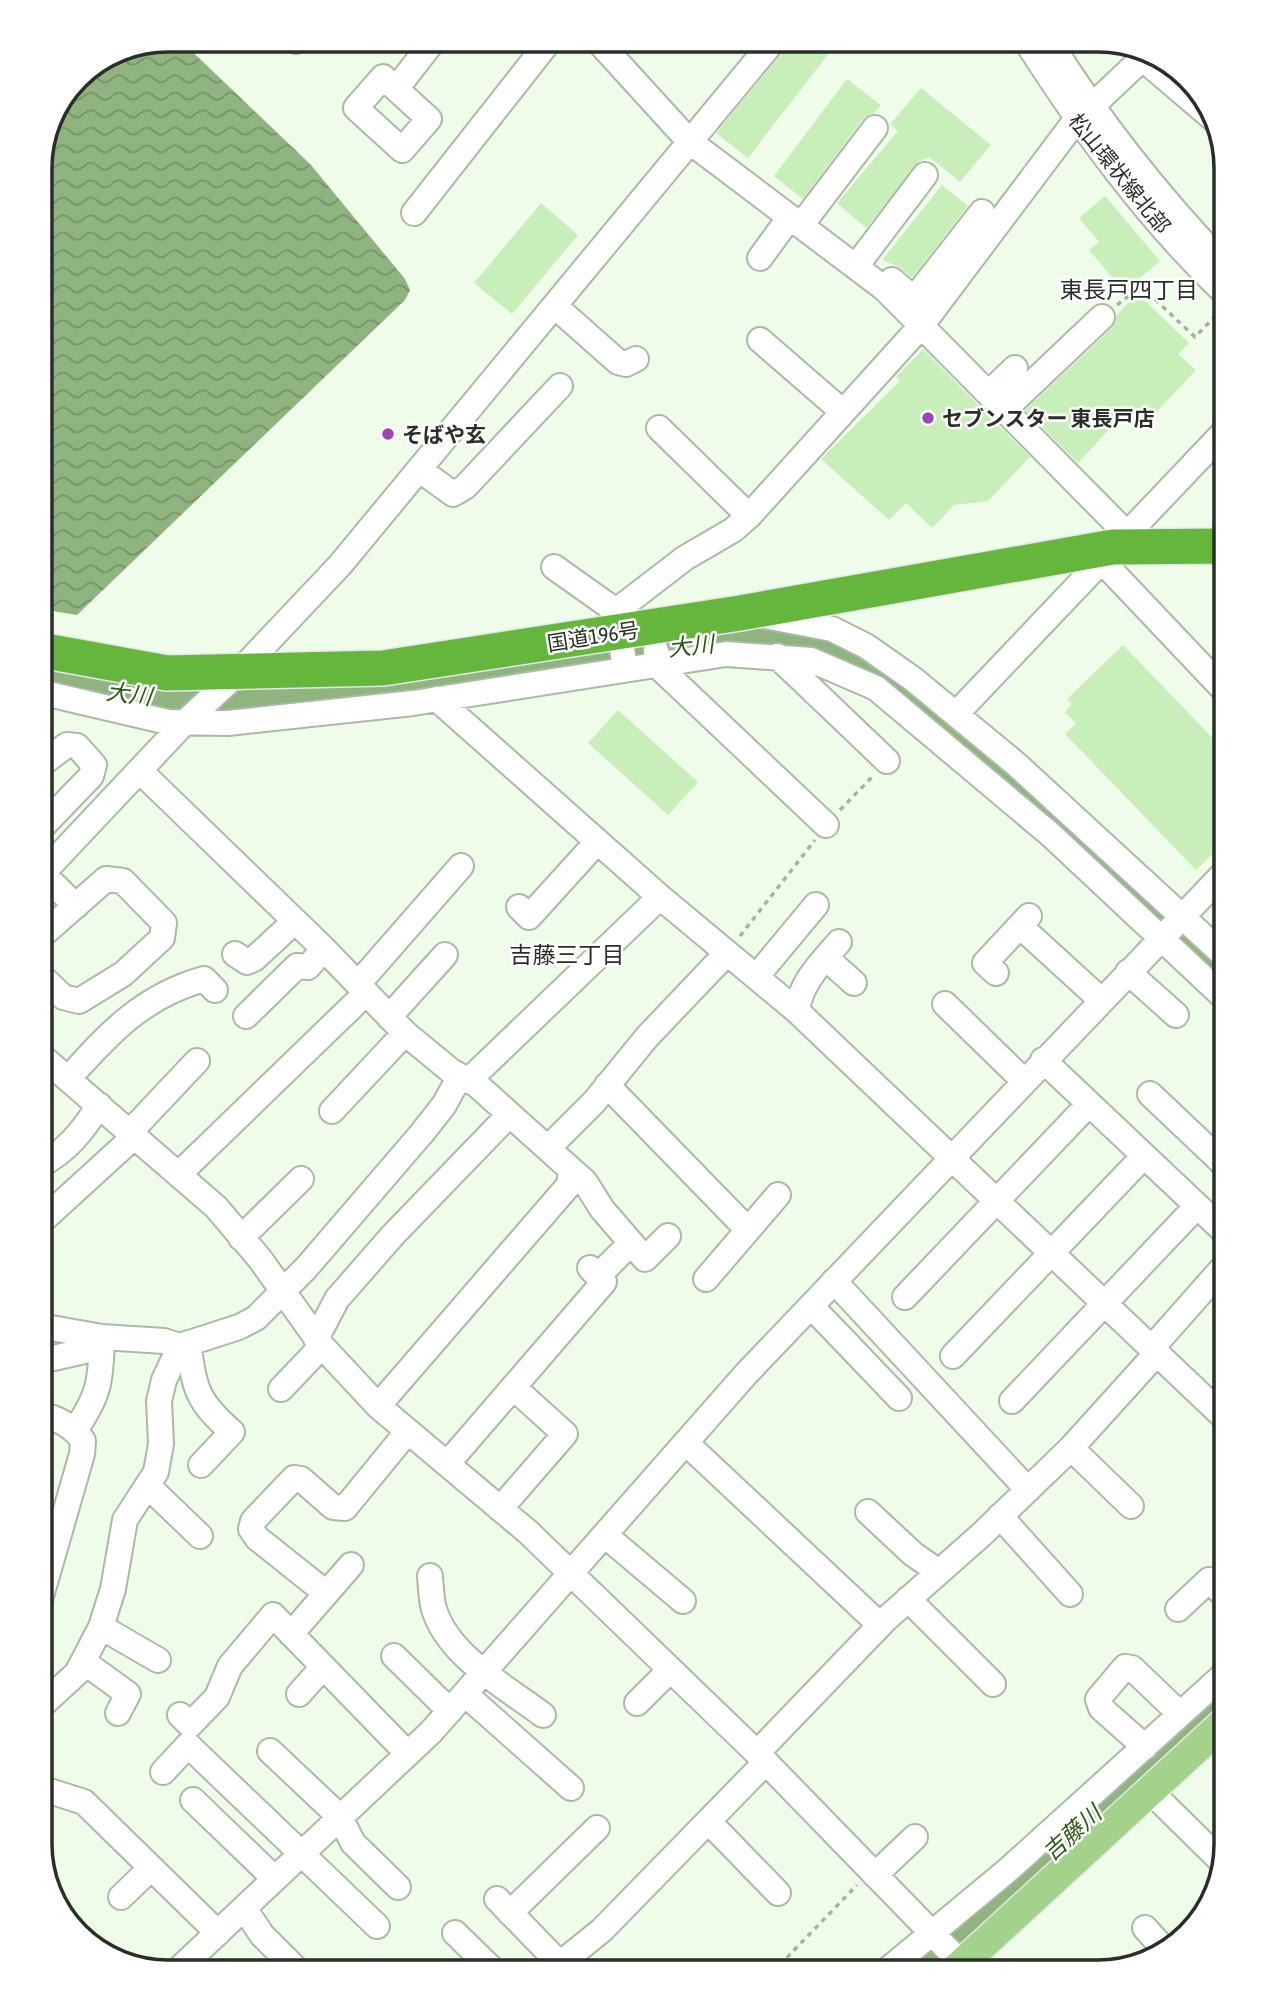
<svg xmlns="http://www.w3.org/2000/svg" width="1267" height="2012" font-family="'Asap Condensed','Noto Sans JP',sans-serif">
<defs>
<pattern id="water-waves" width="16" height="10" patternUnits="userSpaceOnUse" patternTransform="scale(1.75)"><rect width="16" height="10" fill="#8fb480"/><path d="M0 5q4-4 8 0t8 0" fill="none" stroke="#759369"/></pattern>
</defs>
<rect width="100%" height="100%" fill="#eefce9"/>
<path fill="url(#water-waves)" d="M169,40H180L311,165L405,279L410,290L405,300L77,615L40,609L41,161L78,78L120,50Z"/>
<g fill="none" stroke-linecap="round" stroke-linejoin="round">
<path stroke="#8fb480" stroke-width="32" d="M40,675L102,692L233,707L390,692L641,652L764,638L833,654L883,679L992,765L1227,981
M917,1972L1074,1835L1227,1694"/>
</g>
<path fill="#c8efb9" d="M789,40H839L748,158L716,133L785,49Z
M847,79L881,105L874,114L863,119L803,199L774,176Z
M921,88L991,145L960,182L929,157L919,162L866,228L837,203L898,131L890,124Z
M942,185L968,206L912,278L901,268L882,260Z
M1105,196L1160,261L1124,291L1089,250L1099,242L1079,218Z
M541,203L578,235L512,314L474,283Z
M1137,293L1189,343L1178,354L1196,370L1146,423L1130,407L1078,463L1025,410L1112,328L1117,315Z
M923,349L1030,457L988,501L954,505L932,528L906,503L889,520L821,459L900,381L896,377Z
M1123,645L1227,753V840L1196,870L1065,734L1076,723L1065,712L1072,704L1067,699Z
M618,710L698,782L668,815L588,743Z"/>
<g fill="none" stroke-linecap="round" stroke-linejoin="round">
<defs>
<path id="minor" d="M597,40L689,141L885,289L1126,533
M296,41L297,40
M1026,41C1084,132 1148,220 1227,295
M1049,41C1100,123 1160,198 1227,268
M1142,58L1216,121
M383,77L429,119L402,150L356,108Z
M396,89L434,40
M1091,107L1147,54
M414,213L550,40
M808,216L875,128
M863,257L925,175
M760,258L790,217
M892,280L914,299L982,212
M556,307L618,362L626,364L636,359
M760,340L843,412
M989,393L1015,368
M1005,409L1102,317
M659,428L749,516
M420,470L453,494L465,487L560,386
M1101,560L1227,693
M554,567L616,611
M765,616L832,629L866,646L913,679L1016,764L1227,958
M656,651L660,668L826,825
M777,656L887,761
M625,668L616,611L685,558L733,530L749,516L921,326L1076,120
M40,692L168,722L228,723L413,703L726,654L811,660L876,688L1051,835L1227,1000
M437,699L660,897L797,1011L1227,1420
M956,714L1227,429
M141,772L324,949L405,1033L451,1071L477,1085L585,1182L602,1209L645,1259L668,1236
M40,829L91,776L94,765L77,746L67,745L40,765
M43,874L76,906
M40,876L184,723L238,673L340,565L774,40
M519,907L529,917L597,842
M1020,926L1101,1000
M235,954L247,962L254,959L295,921
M826,958L854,983
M1128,972L1176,1015
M996,973L985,963L1029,916
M40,975L63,997L79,1001L123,974L162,938L164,923L123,881L106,879L40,937
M756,977L816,905
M358,984L461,866
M945,1004L1024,1081
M797,1011C800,983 821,963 839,942
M246,1016L297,966L308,967L324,949
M389,1017L445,955
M40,1055L216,1207L260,1259L322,1346L378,1406L528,1532L757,1753L962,1964
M1043,1060L1227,1234
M68,1079C109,1033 143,996 204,979L215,990
M468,1081L660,897
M607,1085L748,1230
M1150,1094L1227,1167
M332,1111L405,1033
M131,1131L197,1061
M549,1147L594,1102L647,1037L726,954
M40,1165C67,1151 83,1131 99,1105
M180,1173L366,993
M44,1219L136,1135
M241,1238L301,1179
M598,1276L631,1243
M706,1279L778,1195
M834,1281L1028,1490
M905,1297L1089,1104
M811,1306L899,1398
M40,1326L102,1337L164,1341L180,1346
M316,1339L337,1299L393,1235L509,1115
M188,1343C195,1390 196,1400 232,1432L201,1465
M1151,1349L1227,1263
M953,1356L1144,1156
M40,1361L102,1347
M281,1389L322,1346
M1012,1401L1197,1206
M378,1406L569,1185L571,1172
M75,1430C100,1395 101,1379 102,1337
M686,1443L880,1625
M1071,1448L1131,1506
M447,1464L604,1282L590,1268
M149,1487L200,1536
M500,1509L565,1434L513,1387
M868,1512L913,1554L939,1572
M1000,1516L1070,1594
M606,1536L683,1601
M430,1576C431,1587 431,1599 434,1609C448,1656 506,1687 543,1715
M326,1593L257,1538L251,1529L253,1521L294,1478L301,1479L333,1507L345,1508L408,1431
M908,1599L993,1684
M40,1600L82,1454L83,1441C74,1427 57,1417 40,1415
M1178,1609L1209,1580L1227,1598
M101,1627L158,1660
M291,1634L351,1565
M394,1656L450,1711
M84,1662L128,1694L118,1713
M299,1694L323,1667
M465,1694L571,1788
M637,1703L670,1670
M40,1707L77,1673L101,1627L113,1589L125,1520L156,1472L161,1444L159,1401L164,1380L180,1346L239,1327L256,1318L306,1268L422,1133L444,1105L460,1076
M180,1715L190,1725L217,1697L230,1666L273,1615L408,1754
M1145,1747L1101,1708L1098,1699L1125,1667L1132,1668L1180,1714
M270,1751L340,1817L353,1843L398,1887
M757,1753L886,1619L981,1535L1071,1448L1156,1354
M163,1772L188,1745L377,1926
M40,1788L84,1802L218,1933
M1150,1791L1221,1861
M193,1800L275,1879
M709,1822L778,1893
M875,1875L915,1837
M121,1897L151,1868
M497,1899L560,1964
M244,1908L262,1935L299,1972
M510,1913L597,1828
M1145,1928L1165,1950
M455,1933L495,1972
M971,1957L988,1972
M177,1971L431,1732L746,1374L1227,870
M550,1972L602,1930L766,1762
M885,1972L1008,1870L1227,1672"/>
<path id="major" d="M953,1972L1227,1720"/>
<path id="highway" d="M40,650L167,673L383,668L740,613L1113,547L1227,546"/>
</defs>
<use href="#minor" stroke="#acb9a7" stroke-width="28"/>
<use href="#major" stroke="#e5e6e5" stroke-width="33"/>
<use href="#highway" stroke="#e5e6e5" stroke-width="38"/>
<path stroke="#a7b2a3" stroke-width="3.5" stroke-dasharray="5 5" stroke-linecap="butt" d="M1117,305L1141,286L1195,337L1219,312
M840,810L874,775
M740,936L815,840
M773,1972L857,1885"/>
<use href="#minor" stroke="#fff" stroke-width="24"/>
<use href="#major" stroke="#a3d38b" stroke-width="30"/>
<use href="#highway" stroke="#65b63d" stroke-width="35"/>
</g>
<g fill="#9a47b5" stroke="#fff" stroke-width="2.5">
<circle cx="928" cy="418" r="7"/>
<circle cx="388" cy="434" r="7"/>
</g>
<g text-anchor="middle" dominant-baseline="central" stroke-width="5" stroke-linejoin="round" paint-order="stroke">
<g font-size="21" fill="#292e27" stroke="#fff">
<text transform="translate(1120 173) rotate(51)">松山環状線北部</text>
<text transform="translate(593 636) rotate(-9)">国道196号</text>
</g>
<g font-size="21" font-weight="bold" fill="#292e27" stroke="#fff" text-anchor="start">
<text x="942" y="418">セブンスター 東長戸店</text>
<text x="402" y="434">そばや玄</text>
</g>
<g font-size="23" fill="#292e27" stroke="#fff">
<text x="1129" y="290">東長戸四丁目</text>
<text x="567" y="955">吉藤三丁目</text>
</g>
<g font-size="23" font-style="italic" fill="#29570f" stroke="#fff">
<text transform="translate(691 646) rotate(-6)">大川</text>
<text transform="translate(129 694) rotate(7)">大川</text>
<text transform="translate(1072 1833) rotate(-42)">吉藤川</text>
</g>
</g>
<path d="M0 0H1267V2012H0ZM168 52H1098A116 116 0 0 1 1214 168V1844A116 116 0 0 1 1098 1960H168A116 116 0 0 1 52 1844V168A116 116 0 0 1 168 52Z" fill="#fff" fill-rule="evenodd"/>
<path fill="none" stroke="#292e27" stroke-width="3.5" d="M168 52H1098A116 116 0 0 1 1214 168V1844A116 116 0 0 1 1098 1960H168A116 116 0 0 1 52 1844V168A116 116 0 0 1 168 52Z"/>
</svg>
